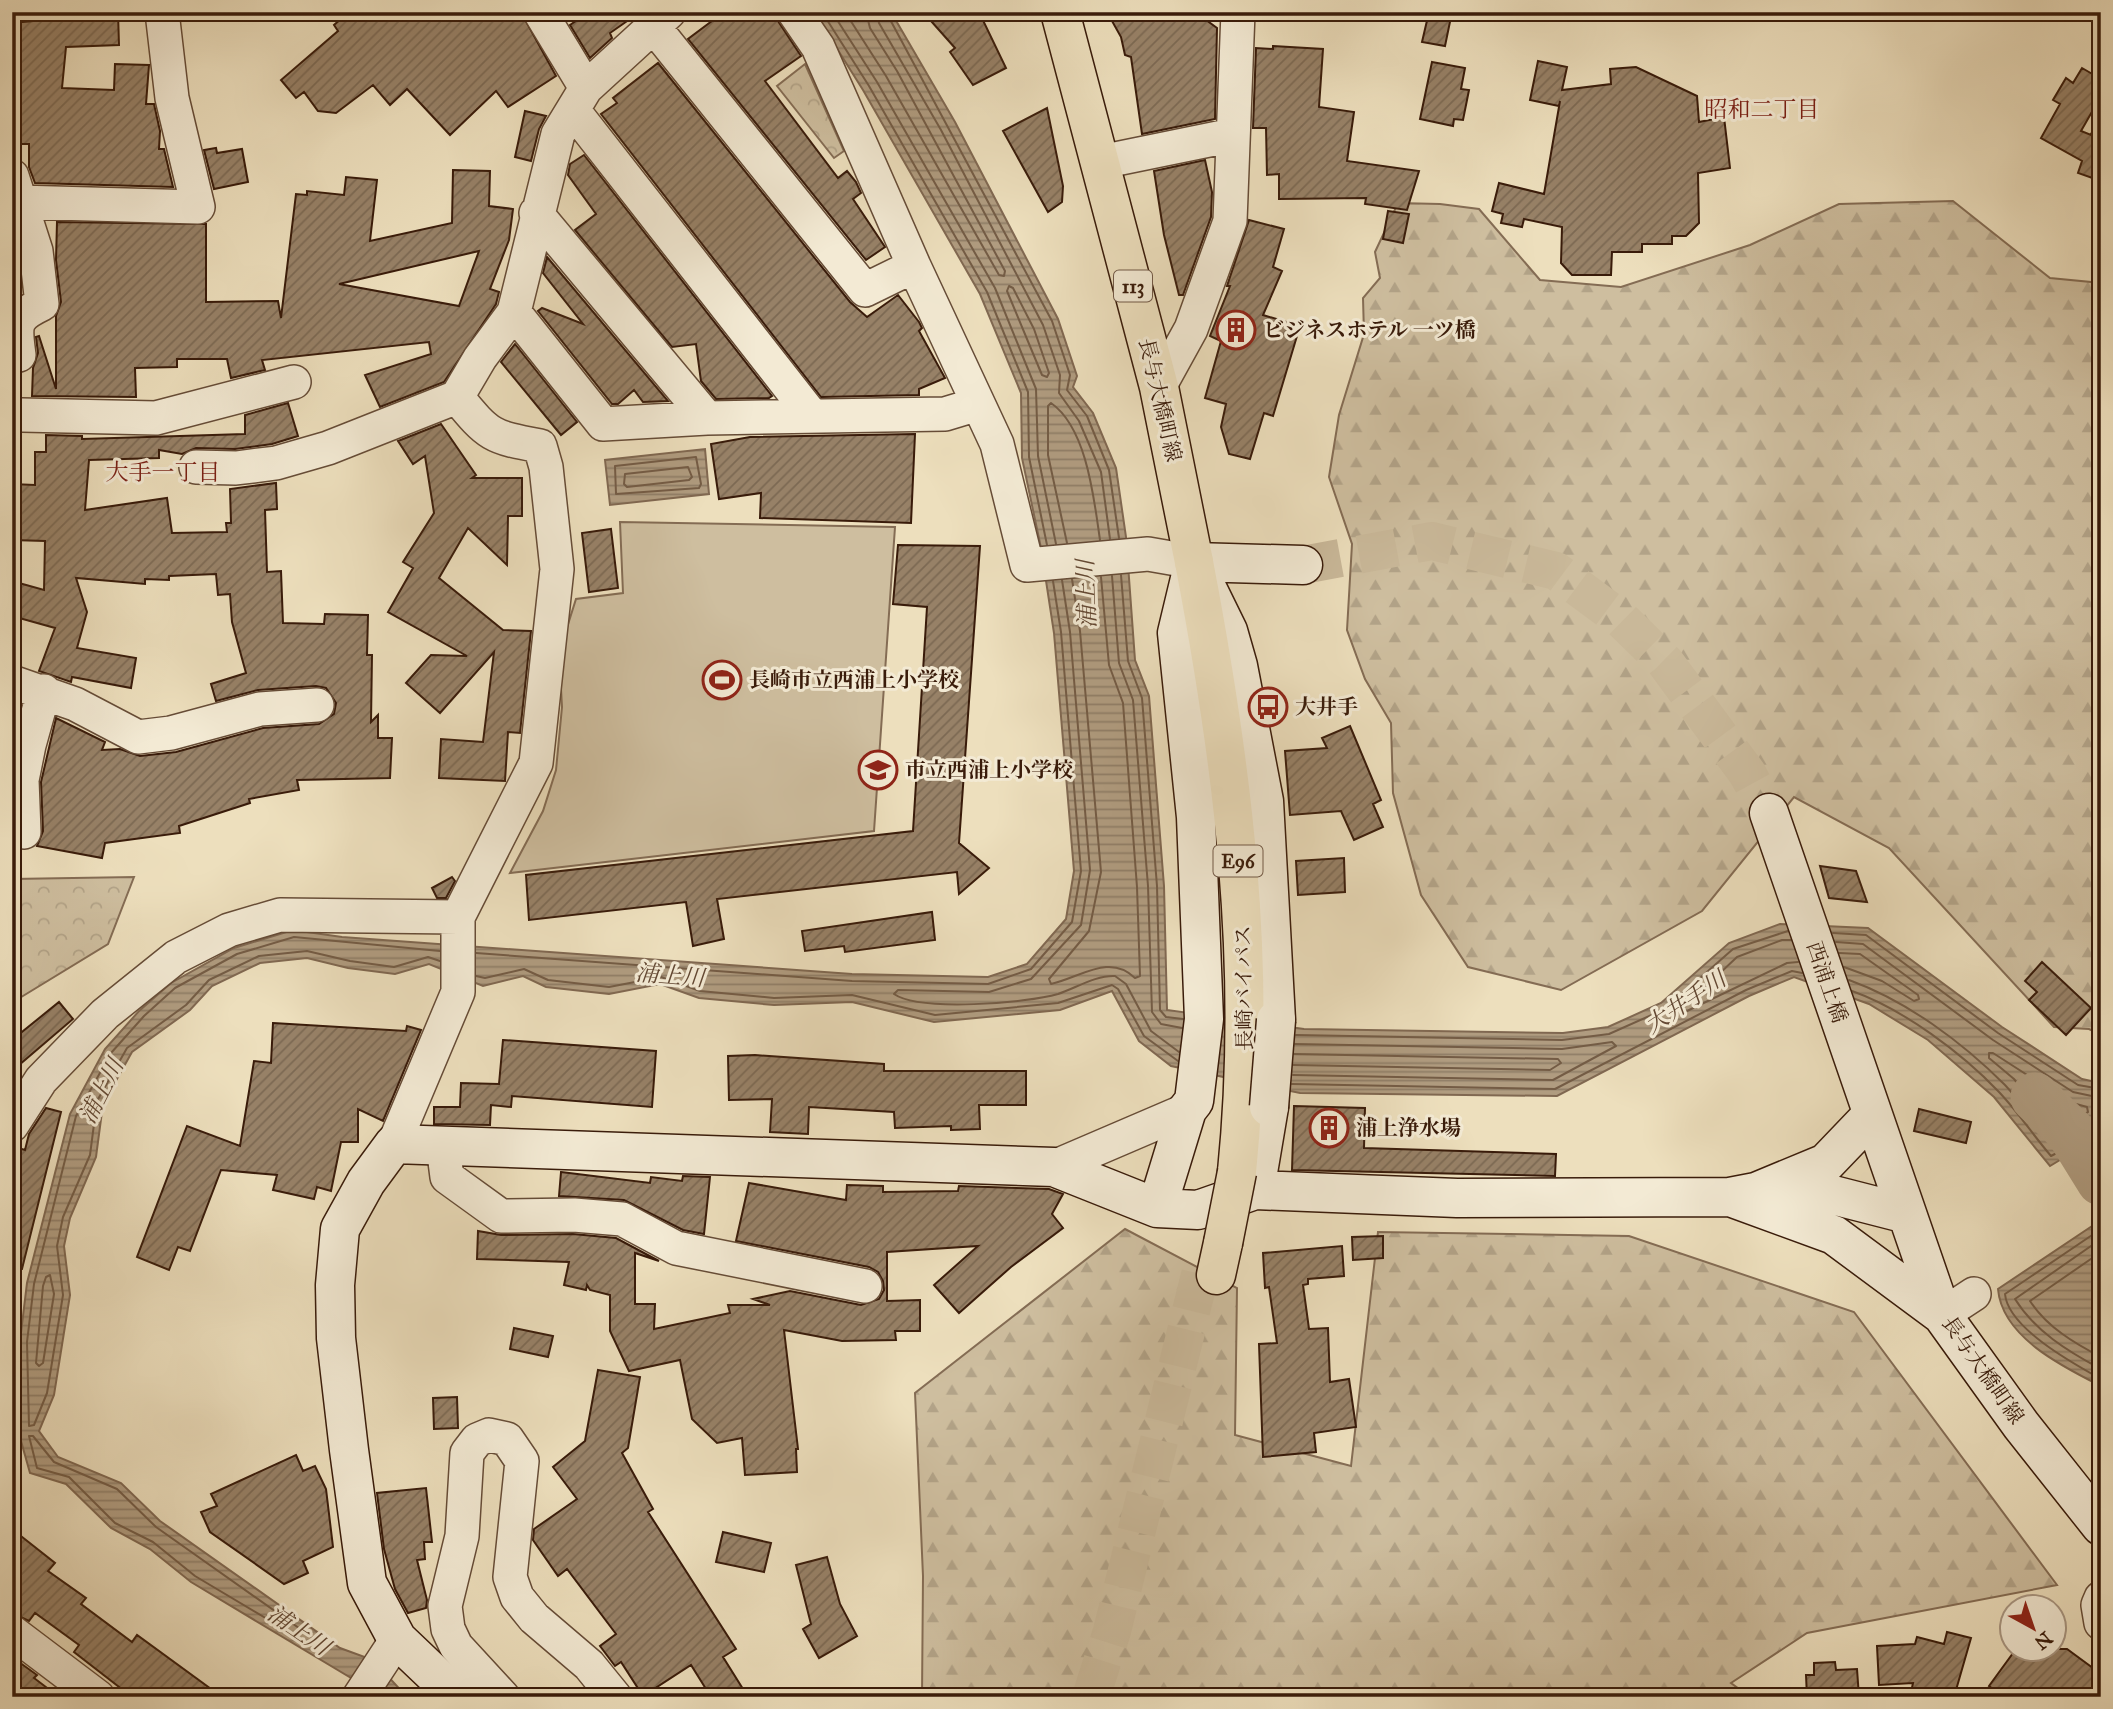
<svg xmlns="http://www.w3.org/2000/svg" width="2113" height="1709" font-family="'IM FELL Great Primer','Noto Serif JP',serif">
<defs>
<pattern id="forest-firs" width="22" height="20" patternUnits="userSpaceOnUse" patternTransform="scale(1.75)"><rect width="22" height="20" fill="#cebe9f"/><path d="M5 1l3.5 6h-7zM16 11l3.5 6h-7z" fill="#b2a388"/></pattern>
<pattern id="park-crowns" width="20" height="18" patternUnits="userSpaceOnUse" patternTransform="scale(1.75)"><rect width="20" height="18" fill="#cebe9f"/><path d="M2 6a3 3 0 1 1 6 0M12 15a3 3 0 1 1 6 0" fill="none" stroke="#b2a388"/></pattern>
<pattern id="water-rules" width="6" height="5" patternUnits="userSpaceOnUse" patternTransform="scale(1.75)"><rect width="6" height="5" fill="#b09c80"/><path d="M0 2.5h6" fill="none" stroke="#907e67"/></pattern>
<pattern id="building-hatch" width="6" height="6" patternUnits="userSpaceOnUse" patternTransform="scale(1.75)"><rect width="6" height="6" fill="#978167"/><path d="M-1 1l2-2M0 6l6-6M5 7l2-2" fill="none" stroke="#7c6953"/></pattern>
</defs>
<rect width="100%" height="100%" fill="#eddfbd"/>
<filter id="stains"><feTurbulence type="fractalNoise" baseFrequency=".00286" numOctaves="4"/><feColorMatrix values="0 0 0 0 .2 0 0 0 0 .09 0 0 0 0 .02 0 0 0 .5 -.17"/></filter>
<radialGradient id="worn" r=".72"><stop offset=".6" stop-color="#630" stop-opacity="0"/><stop offset="1" stop-color="#630" stop-opacity=".3"/></radialGradient>
<path fill="#cebe9f" stroke="#846c54" stroke-width="2" d="M620,522L895,527L874,831L510,873L543,811L556,770L562,707L559,653L576,599L623,593Z"/>
<path fill="url(#forest-firs)" stroke="#846c54" stroke-width="2" d="M1953,201L2050,278L2101,283V1035L2089,1029L2054,1027L1889,848L1794,797L1702,911L1561,990L1468,967L1421,895L1393,793L1391,723L1365,679L1347,630L1352,544L1329,477L1339,415L1364,334L1363,298L1380,278L1375,252L1398,203L1440,204L1479,209L1540,280L1621,287L1750,245L1839,204Z
M1125,1229L1237,1288L1235,1435L1351,1466L1378,1232L1629,1236L1854,1312L2057,1585L1807,1633L1731,1683L1750,1697H922L923,1576L915,1393Z"/>
<path fill="url(#park-crowns)" stroke="#846c54" stroke-width="2" d="M805,64L844,151L834,158L777,86Z
M134,877L108,944L18,999L12,997V879Z"/>
<path fill="url(#water-rules)" stroke="#806851" stroke-width="2" d="M814,12H891L955,122L1058,319L1077,376L1073,387L1093,413L1116,468L1126,537L1135,660L1149,696L1164,886L1167,1010L1304,1029L1563,1033L1608,1027L1661,1003L1729,943L1780,924L1868,928L2002,1027L2082,1079L2101,1083V1135L2050,1166L1994,1097L1928,1040L1869,1004L1794,977L1749,996L1557,1096L1300,1093L1171,1066L1139,1041L1112,991L1060,1010L934,1022L852,1002L774,1005L699,998L660,984L609,994L546,987L523,976L483,986L429,964L395,974L348,968L307,958L260,963L212,986L190,1010L132,1052L103,1104L96,1157L70,1218L64,1246L70,1295L54,1395L39,1431L58,1457L121,1483L160,1521L340,1648L373,1660L407,1697H369L356,1681L191,1582L150,1549L111,1528L66,1484L30,1473L21,1441L20,1341L27,1283L70,1114L105,1049L139,1011L171,983L234,948L293,930L342,937L852,974L988,977L1027,964L1066,919L1074,871L1054,633L1041,548L1022,458L1021,393L980,294L863,90Z
M705,449L709,494L610,505L605,460Z
M2101,1220V1386C2063,1367 2002,1337 1998,1289Z"/>
<g fill="none" stroke-linecap="round" stroke-linejoin="round">
<path stroke="#745c45" stroke-width="2" d="M822,12L869,86L987,292L1028,392L1029,457L1047,545
M832,12L877,82L995,288L1036,389L1038,456L1056,544
M845,12L886,76L999,275L1004,276L1005,271L897,71L870,28L866,12
M877,12L879,23L941,130L1043,325L1060,375L1059,393L1079,421L1101,472L1110,539
M886,12L1052,321L1070,375L1067,390L1087,416L1109,470L1119,538
M1009,286L1013,288L1034,329L1049,373L1047,377L1042,375L1007,291Z
M696,457L701,484L699,488L616,494L615,466Z
M688,467L692,477L689,480L627,487L624,484L625,474Z
M1067,543L1048,455V406L1051,403C1087,428 1094,499 1100,540
M1121,575L1128,661L1142,698L1157,886L1160,1010L1166,1017L1183,1019
M1112,576L1119,663L1133,700L1148,886L1152,1012L1161,1024L1182,1028
M1072,579L1080,631L1101,872L1089,931L1049,979L1051,984C1081,977 1110,953 1135,978L1140,976L1137,887L1123,703L1109,665L1101,577
M1062,580L1070,632L1090,870L1081,925L1031,979L989,992L898,990L894,994C920,1012 1027,1003 1058,994C1076,988 1096,975 1115,976L1126,984L1151,1031L1179,1052
M1833,933L1866,935L1998,1033L2078,1085L2101,1089
M1791,940H1782L1737,957L1682,1009L1687,1011L1787,963L1798,962
M1836,942L1863,944L1993,1040L2073,1092L2101,1098
M440,951L294,937L237,954L175,988L144,1016L111,1053L76,1116L34,1284L27,1342L29,1426L34,1425L47,1393L63,1295L57,1246L63,1217L90,1155L97,1101L127,1048L186,1005L209,980L259,956L307,951L350,961L394,967L428,957L440,961
M476,953L852,981L988,984L1031,969L1072,922L1081,871L1061,632L1053,581
M1839,953L1860,954L1918,995L1919,999L1914,1001L1882,981L1844,967
M476,976L485,978L524,969L548,980L609,987L661,977L700,991L774,998L852,995L935,1015L1058,1003L1112,985L1118,989L1144,1036L1178,1061
M1849,980C1907,1001 1962,1042 2005,1085C2022,1103 2036,1125 2053,1144L2092,1122L2101,1121
M1852,991C1903,1009 1962,1053 1999,1092C2018,1112 2033,1135 2051,1156L2101,1130
M1296,1035L1562,1040L1609,1034L1665,1009L1733,949L1788,931
M1993,1053L2069,1102L2087,1107L2088,1112L2055,1130L2014,1079L1989,1058V1053Z
M1293,1065L1550,1070L1561,1063L1558,1059L1294,1054
M1293,1075L1553,1080L1616,1046L1612,1042L1562,1049L1295,1044
M1292,1084L1555,1089L1746,990L1792,971L1802,973
M2101,1229L2005,1294C2008,1328 2074,1364 2101,1379
M2101,1239L2015,1299C2035,1331 2067,1351 2101,1369
M2101,1252L2030,1301C2047,1327 2074,1343 2101,1357
M50,1275L54,1294L43,1363L39,1366L36,1363L43,1286L46,1277Z
M29,1436H33L54,1462L117,1489L156,1527L313,1638L314,1643L309,1644L195,1576L153,1542L115,1523L69,1477L37,1468Z"/>
<path stroke="#b09c80" stroke-width="49" d="M2035,1097L2070,1131L2101,1181"/>
</g>
<path fill="url(#building-hatch)" stroke="#391b0a" stroke-width="2" fill-rule="evenodd" d="M54,12H118L119,45L66,47L62,88L114,90L115,64L149,65L146,104H154L160,131L159,149H164L173,187L35,183L29,167V144H18L21,91H14L18,55H12V23L54,19Z
M349,12H521L556,76L508,107L496,91L450,135L407,89L390,105L373,85L336,113L318,111L304,92L296,98L281,80L338,31L334,25Z
M589,12H640L610,33L612,38L590,58L570,25Z
M724,12H772L801,56L765,81L838,178L847,171L856,182L861,193L853,199L885,247L866,260L688,39Z
M923,12H979L1006,68L973,85L950,52L955,48Z
M1107,12H1177L1206,20L1217,28L1215,119L1142,134L1131,57L1125,55L1121,37Z
M1429,12H1452L1445,46L1422,42Z
M1273,46L1323,49L1319,107L1354,112L1347,161L1419,171L1407,210L1365,204L1366,198L1279,199V174L1267,175L1266,128H1253L1256,48L1273,49Z
M1538,61L1567,67L1562,90L1611,84L1610,69L1636,67L1697,96L1699,122L1724,117L1730,168L1698,173L1699,223L1686,236H1672V244H1642V252H1612L1611,275H1572L1561,263L1562,227L1524,219L1522,227L1501,223L1503,214L1492,211L1499,183L1544,194L1560,101L1559,106L1530,100Z
M1432,62L1465,68L1461,89L1469,90L1463,120L1454,119L1453,126L1420,119Z
M658,63L850,302L867,317L898,295L919,322L922,328L919,331L945,378L919,389V395L821,397L601,114L617,103L613,98Z
M2082,68L2101,79V96L2081,131L2091,135L2097,116L2101,117V181L2078,173L2082,161L2041,138L2060,104L2053,100L2066,78L2073,83Z
M1047,108L1063,186L1062,202L1048,212L1003,131Z
M525,111L546,116L539,129L531,161L515,157Z
M216,148L217,153L242,149L248,182L214,189L204,150Z
M584,155L772,396L769,398L716,399L701,381L696,344L672,347L575,230L596,214L568,175L570,164Z
M1205,160L1212,192L1211,217L1183,295H1179L1164,235L1154,171Z
M453,170L490,171L489,206L513,209L509,240L490,289L499,292L496,304L444,382L380,407L365,375L431,354L429,342L262,360L265,370L231,378L227,359H177V367L135,368L136,397L32,396L33,368L38,353L36,337L39,336L56,389V316L61,302L56,260L57,222L206,224V302L278,301L281,318L296,194L307,195V191L344,195L346,177L377,180L370,241L452,223ZM479,251L459,306L339,284Z
M1388,211L1409,214L1403,243L1383,239Z
M1249,220L1284,229L1273,267L1282,271L1263,315L1300,326L1273,416L1264,413L1250,459L1229,454L1221,427L1226,404L1205,398L1221,341L1210,336L1230,286H1227Z
M547,257L668,401L643,402L634,390L618,404H612L538,311L542,308L583,324L543,273Z
M515,344L577,422L561,435L501,362Z
M288,403L298,436L272,444L235,449L196,448L182,454L159,450V458L89,460L85,510L167,498L172,533L227,532L226,523H231L230,489L276,483L277,509L265,510L267,572L281,571L283,623L324,624L325,614L368,615L367,655H372L371,722L378,715V738H392L390,778L297,780L299,790L249,799L250,803L179,826L180,833L105,843L102,858L37,846L43,831L41,782L56,718L105,742L102,750L120,749L140,756L176,752L263,728L319,724L334,714L336,703L326,688L316,686L258,690L216,701L211,684L246,673L232,622L230,594L218,595L216,574L169,576V580L145,579V584L76,578L87,612L77,648L136,658L131,688L72,677L71,682L39,671L55,628L12,616V607L19,583L44,590L45,541L12,540V484L35,485V452H46V435L82,436V439L245,434V415Z
M441,424L476,475L472,478H522V516H508L507,565L468,528L439,578L503,630L531,631L520,733L508,732L505,781L439,778L441,739L483,742L494,652L440,713L406,683L431,655L467,656L388,612L413,568L403,562L434,513L425,456L413,464L398,441Z
M915,434L911,523L760,518L761,493L719,499L711,444L750,437Z
M611,529L618,588L589,592L582,533Z
M898,545L980,546L959,843L989,868L959,894L957,872L717,899L724,939L693,946L686,902L529,920L526,875L913,831L927,607L893,604Z
M1350,726L1381,800L1373,804L1383,827L1354,840L1341,811L1290,815L1285,751L1327,748L1322,738Z
M1344,858L1345,892L1298,895L1296,861Z
M1820,866L1856,871L1867,902L1829,898Z
M452,877L455,881L446,898H437L432,888Z
M932,912L935,940L845,952L844,946L805,951L802,931Z
M2042,962L2091,1008L2066,1035L2029,1000L2037,992L2025,981Z
M59,1002L73,1019L12,1071V1040Z
M273,1023L406,1031L407,1026L421,1030L383,1121L358,1109V1142H341L331,1191L317,1187L314,1199L273,1190L277,1175L221,1170L190,1251L178,1247L169,1270L137,1257L187,1126L240,1146L254,1061L271,1063Z
M503,1040L656,1051L652,1107L512,1096L511,1107L491,1105L490,1125L434,1124V1107H460L461,1083L499,1084Z
M755,1055L884,1064V1071H1026V1105H979L980,1129L951,1130V1126L895,1128L894,1112L809,1107L808,1134L770,1132L772,1099L729,1100L728,1056Z
M1294,1106L1365,1108L1364,1148L1556,1154L1555,1176L1292,1170Z
M46,1108L61,1112L22,1269L12,1268V1160L15,1147L25,1150L29,1134Z
M1919,1109L1971,1122L1966,1143L1914,1131Z
M561,1172L650,1183L651,1177L682,1181L683,1176L710,1177L704,1234L683,1230L624,1200L559,1196Z
M749,1183L846,1200L847,1185L883,1186V1192L958,1191L959,1186L1049,1189L1063,1194L1052,1214L1063,1228L1011,1267L959,1313L934,1285L978,1246L887,1252V1301L920,1300V1331H895L896,1340L842,1341L784,1330L798,1449H796L797,1472L745,1475L742,1438L717,1443L692,1419L680,1360L629,1371L610,1331V1295L590,1290L587,1285L586,1290L564,1285L569,1262L477,1259L478,1231L501,1235L573,1234L616,1238L659,1261L635,1253V1304H655L654,1329L730,1313L728,1305H770L753,1299L790,1291L861,1305L879,1299L884,1290L883,1281L878,1272L869,1267L736,1241Z
M1383,1236V1258L1353,1260L1352,1237Z
M1342,1246L1344,1276L1308,1279V1284L1303,1285L1309,1329L1328,1328L1330,1382L1349,1379L1356,1427L1314,1433L1316,1452L1263,1457L1259,1344L1277,1343L1269,1287L1265,1288L1263,1253Z
M514,1328L553,1336L548,1357L510,1349Z
M598,1370L640,1377L628,1448L622,1453L653,1509L648,1512L736,1649L723,1657L748,1697H711L691,1665L643,1696L621,1662L615,1666L600,1646L616,1634L567,1569L558,1576L533,1540L534,1529L577,1499L553,1467L585,1441Z
M457,1397L458,1428L434,1429L433,1398Z
M296,1455L303,1471L315,1466L326,1489L333,1547L303,1561L308,1573L284,1584L210,1532L201,1512L217,1506L211,1494Z
M426,1488L432,1542H424L425,1559L417,1560L427,1600L426,1608L408,1613L395,1589L384,1549L377,1493Z
M12,1529L55,1563L48,1571L86,1598L81,1604L132,1642L137,1635L222,1697H132L74,1652L79,1645L35,1613L29,1621L12,1613Z
M723,1532L771,1543L764,1572L716,1562Z
M827,1557L840,1604L857,1636L819,1658L803,1629L811,1624L796,1565Z
M1947,1632L1971,1638L1954,1697H1910L1913,1683L1879,1685L1877,1646L1915,1644L1917,1637L1944,1644Z
M2016,1649H2067L2101,1674V1685L2092,1697H2003L1989,1686Z
M12,1657L37,1675L34,1678L59,1697H12Z
M1835,1662L1836,1670L1857,1669L1859,1697H1807L1806,1675H1814V1663Z"/>
<g fill="none" stroke-linecap="round" stroke-linejoin="round">
<path stroke="#c9b899" stroke-width="38" stroke-dasharray="38 19" stroke-linecap="butt" d="M1303,565L1432,541L1556,571L1622,620L1665,662L1747,773L1769,813"/>
<path stroke="#c9b899" stroke-width="38" stroke-dasharray="38 19" stroke-linecap="butt" d="M1091,1697L1112,1631L1201,1271"/>
<defs>
<path id="street" d="M540,12L586,88
M794,12L818,47L914,266L997,444L1027,565L1148,554L1194,562
M654,27L865,290L914,266
M573,110L812,416
M1101,162L1233,135
M12,176L36,251L42,304C13,318 15,325 19,355L12,357
M18,202L198,207L172,98L162,12
M536,213L707,418
M514,312L603,424L707,418L945,414L978,404
M1159,387L1191,329L1230,221L1238,12
M22,415L156,418L294,382
M196,467L236,468L276,463L328,448L457,397L480,358L514,312L558,134L586,88L669,12
M12,682L75,704L138,737L171,733L260,709L317,705
M24,832L22,780L29,745L44,691
M12,1125L41,1080L105,1014L176,957L229,930L280,915L458,917
M394,1144L458,992V917L536,763L557,569L546,467L540,446C491,437 489,436 457,397
M443,1146L447,1177L501,1216L574,1215L622,1219L676,1248L865,1286
M1054,1167L1187,1110
M1942,1315L1974,1294
M2101,1598L2098,1605L2101,1623
M12,1632L98,1697
M359,1697L397,1639
M503,1697L456,1646L448,1629L445,1606L462,1536L467,1453L477,1440L489,1435L507,1439L522,1461L510,1577L517,1597L534,1618L589,1665L615,1697"/>
<path id="secondary" d="M1194,562L1303,565
M1203,580L1228,631L1238,666L1264,801L1276,1020
M1769,813L1942,1315L2021,1425L2101,1526
M1255,1190L1269,1107
M1769,1193L1833,1195L1907,1214
M1730,1197L1834,1235L1942,1315
M1157,1208L1187,1110L1194,1101L1204,1019L1196,817L1177,633L1194,562
M458,1697L397,1639L367,1583L349,1450L336,1338L335,1285L340,1229L366,1182L394,1144L1054,1167L1157,1208L1198,1210L1255,1190L1457,1198L1730,1197L1756,1192L1826,1163L1872,1115"/>
<path id="primary" d="M1060,12L1159,387L1194,562"/>
<path id="highway" d="M1194,562C1233,766 1258,964 1237,1172
M1216,1275L1223,1243"/>
</defs>
<use href="#street" stroke="#664c37" stroke-width="36"/>
<use href="#secondary" stroke="#391b0a" stroke-width="41"/>
<use href="#primary" stroke="#391b0a" stroke-width="41"/>
<use href="#highway" stroke="#391b0a" stroke-width="41"/>
<use href="#street" stroke="#f3ead4" stroke-width="33"/>
<use href="#secondary" stroke="#f3ead4" stroke-width="38"/>
<use href="#primary" stroke="#eddfbd" stroke-width="38"/>
<use href="#highway" stroke="#eddfbd" stroke-width="38"/>
<defs>
<path id="secondary-bridge" d="M1269,1107L1276,1020"/>
<path id="highway-bridge" d="M1223,1243L1237,1172"/>
</defs>
<use href="#secondary-bridge" stroke="#391b0a" stroke-width="41" stroke-linecap="butt"/>
<use href="#highway-bridge" stroke="#391b0a" stroke-width="41" stroke-linecap="butt"/>
<use href="#secondary-bridge" stroke="#f3ead4" stroke-width="38"/>
<use href="#highway-bridge" stroke="#eddfbd" stroke-width="38"/>
</g>
<defs>
<symbol id="building-ring" viewBox="-11 -11 22 22"><circle r="9.5" fill="#f3ead4" stroke="#8f2418" stroke-width="1.5"/><path d="M-4-6H4V6H1V3H-1V6H-4ZM-2.5-4.3h1.7v1.8h-1.7ZM.8-4.3h1.7v1.8H.8ZM-2.5-1h1.7V.8h-1.7ZM.8-1h1.7V.8H.8Z" fill="#8f2418"/></symbol>
<symbol id="stadium-ring" viewBox="-11 -11 22 22"><circle r="9.5" fill="#f3ead4" stroke="#8f2418" stroke-width="1.5"/><path d="M0-5a6.5 5 0 1 0 0 10a6.5 5 0 1 0 0-10ZM-3.5-1.8h7v3.6h-7Z" fill="#8f2418"/></symbol>
<symbol id="bus-ring" viewBox="-11 -11 22 22"><circle r="9.5" fill="#f3ead4" stroke="#8f2418" stroke-width="1.5"/><path d="M-5-6H5V4H4V6H2V4H-2V6H-4V4H-5ZM-3.5-4V0h7V-4ZM-3.5 1.2v1.5H-2V1.2ZM2 1.2v1.5H3.5V1.2Z" fill="#8f2418"/></symbol>
<symbol id="school-ring" viewBox="-11 -11 22 22"><circle r="9.5" fill="#f3ead4" stroke="#8f2418" stroke-width="1.5"/><path d="M0-5L7-2L0 1L-7-2ZM-4 1L0 2.5L4 1V4Q0 6-4 4Z" fill="#8f2418"/></symbol>
</defs>
<g fill-rule="evenodd">
<use href="#building-ring" x="1214" y="308" width="44" height="44"/>
<use href="#stadium-ring" x="700" y="658" width="44" height="44"/>
<use href="#bus-ring" x="1246" y="685" width="44" height="44"/>
<use href="#school-ring" x="856" y="748" width="44" height="44"/>
<use href="#building-ring" x="1307" y="1106" width="44" height="44"/>
</g>
<g text-anchor="middle" dominant-baseline="central" stroke-width="6" stroke-linejoin="round" paint-order="stroke">
<g fill="#f3ead4" stroke="#715947" stroke-width="2">
<rect x="1114" y="270.5" width="38" height="31" rx="5"/>
<rect x="1213.5" y="845.5" width="49" height="31" rx="5"/>
</g>
<g font-size="19" font-weight="bold" fill="#391b0a">
<text x="1133" y="286">113</text>
<text x="1238" y="861">E96</text>
</g>
<g font-size="21" font-weight="bold" fill="#391b0a" stroke="#f3ead4" text-anchor="start">
<text x="1263" y="330">ビジネスホテル 一ツ橋</text>
<text x="749" y="680">長崎市立西浦上小学校</text>
<text x="1295" y="707">大井手</text>
<text x="905" y="770">市立西浦上小学校</text>
<text x="1356" y="1128">浦上浄水場</text>
</g>
<g font-size="21" fill="#391b0a" stroke="#f3ead4">
<text transform="translate(1160 400) rotate(77)">長与大橋町線</text>
<text transform="translate(1827 982) rotate(71)">西浦上橋</text>
<text transform="translate(1244 988) rotate(-91)">長崎バイパス</text>
<text transform="translate(1983 1370) rotate(55)">長与大橋町線</text>
</g>
<g font-size="23" fill="#7a1f14" stroke="#f3ead4">
<text x="1762" y="109">昭和二丁目</text>
<text x="163" y="472">大手一丁目</text>
</g>
<g font-size="23" font-style="italic" fill="#634833" stroke="#f3ead4">
<text transform="translate(1086 594) rotate(-92)">浦上川</text>
<text transform="translate(670 975) rotate(5)">浦上川</text>
<text transform="translate(1685 1002) rotate(-34)">大井手川</text>
<text transform="translate(101 1091) rotate(-63)">浦上川</text>
<text transform="translate(299 1630) rotate(34)">浦上川</text>
</g>
</g>
<rect width="2113" height="1709" fill="none" stroke="#eddfbd" stroke-width="42"/>
<rect x="14" y="14" width="2085" height="1681" fill="none" stroke="#391b0a" stroke-width="3.5"/>
<rect x="21" y="21" width="2071" height="1667" fill="none" stroke="#391b0a" stroke-width="2"/>
<g transform="translate(2033 1628) rotate(140)"><circle r="33" fill="#f3ead4" stroke="#a99783" stroke-width="2"/>
<path d="M0-5L12 26L0 18L-12 26Z" fill="#8f2418"/>
<text y="-10" font-size="19" font-weight="bold" text-anchor="middle" fill="#391b0a">N</text>
</g>
<rect width="100%" height="100%" filter="url(#stains)"/>
<rect width="100%" height="100%" fill="url(#worn)"/>
</svg>
